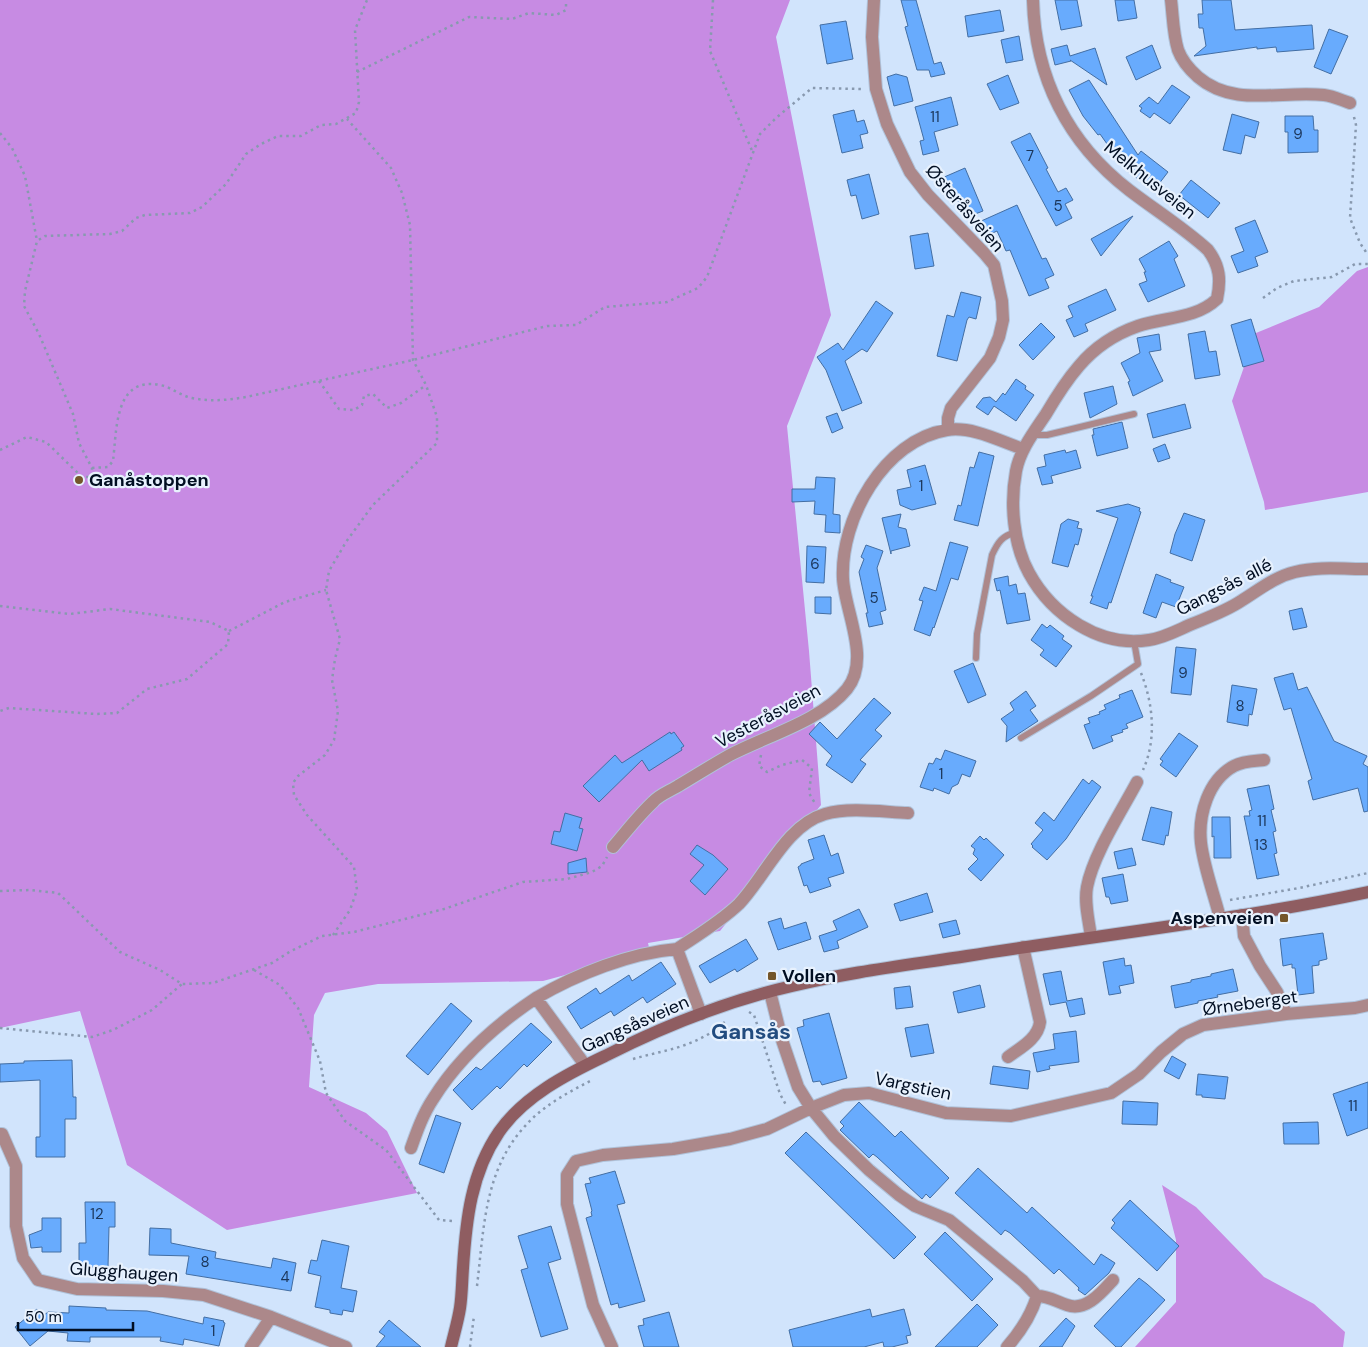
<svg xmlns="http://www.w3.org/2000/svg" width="1368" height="1347" font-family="'DM Sans',sans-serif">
<rect width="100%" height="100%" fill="#d1e4fc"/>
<path fill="#c78be3" d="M0,0H790L776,37L831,315L787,426L809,651L821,805L720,931L648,943L650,952L543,981L378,984L325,993L314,1015L309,1087L366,1113L387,1131L417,1193L227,1230L127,1165L80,1011L0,1028Z
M1368,267V492L1265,510L1264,502L1232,401L1256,333L1319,307L1357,271Z
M1162,1185L1196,1207L1264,1277L1314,1304L1345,1332L1343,1347H1135L1176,1302V1240Z"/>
<path fill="#68abfd" stroke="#436ea3" d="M901,0H916L934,64L941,62L945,74L931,77L929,70H917L905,27L908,26Z
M1055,0H1077L1082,26L1061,30Z
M1115,0H1134L1137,18L1118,21Z
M1202,0H1231L1235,30L1312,25L1314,49L1277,52L1276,47L1257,49V47L1194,56L1206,46L1203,28H1199L1198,14H1203Z
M1000,10L1004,31L968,37L965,16Z
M846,21L853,59L827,64L820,25Z
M1329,29L1348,36L1331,74L1314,67Z
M1019,36L1023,60L1006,63L1001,40Z
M1067,45L1070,56L1095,48L1107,85L1070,60L1071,61L1055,65L1051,49Z
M1152,45L1161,68L1136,80L1126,57Z
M896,74L907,77L913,101L894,106L887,77Z
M1008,75L1019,103L1000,110L987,84Z
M1089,80L1138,155L1141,151L1168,172L1155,189L1141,178L1139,180L1124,168L1100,134L1098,135L1083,116L1069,90Z
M1172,85L1190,97L1170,124L1154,113L1150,118L1140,111L1142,108L1139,106L1149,97L1158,104Z
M951,97L958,125L934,132L939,151L923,155L920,141L924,140L915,107Z
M854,110L857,122L864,120L868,133L860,135L863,148L842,153L833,115Z
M1232,114L1259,122L1255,138L1245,135L1241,154L1223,150Z
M1285,116H1313L1314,130H1318V152L1288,153V132H1285Z
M1030,133L1048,168L1046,169L1058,192L1066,188L1073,200L1065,204L1072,218L1056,226L1011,142Z
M965,168L983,211L970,216L965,204L960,206L952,186L946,189L942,178Z
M869,174L879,214L862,219L856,195L851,196L847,180Z
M1191,180L1220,203L1208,218L1179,195Z
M1017,205L1042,259L1046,258L1054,275L1045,279L1049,288L1029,296L1010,250L1006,251L997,231L986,236L979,222Z
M1133,216L1101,256L1091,239Z
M1255,220L1268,252L1255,257L1258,266L1238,273L1231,256L1244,251L1235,228Z
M928,233L934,266L915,269L910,236Z
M1169,241L1178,256L1174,259L1185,286L1148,302L1139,284L1147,281L1144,272H1146L1139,259Z
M1106,289L1116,310L1085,324L1088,331L1074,337L1066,320L1073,317L1068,306Z
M961,292L981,297L976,319L969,317L967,320L957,361L937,356L947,315L954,317Z
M876,301L893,313L867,352L862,349L845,361L862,403L842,411L826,370L817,357L838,343L843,350Z
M1251,319L1264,361L1243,367L1231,325Z
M1041,323L1055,337L1033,360L1019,345Z
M1205,331L1209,352L1216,351L1220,375L1195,379L1188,334Z
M1159,334L1161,350L1149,352L1163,381L1133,396L1128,382L1130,381L1121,363L1140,353L1137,338Z
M1016,379L1026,386L1025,389L1034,395L1016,421L994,406L988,415L976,407L983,398L990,397L996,402L1003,393L1005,395Z
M1113,386L1117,404L1090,418L1084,393Z
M1185,404L1191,428L1153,438L1147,414Z
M837,413L843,428L832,433L826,417Z
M1122,422L1128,448L1097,456L1092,435H1094L1093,429Z
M1165,444L1170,458L1158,462L1153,449Z
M1065,450L1066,453L1076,450L1081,468L1051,476L1053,483L1042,485L1037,468L1046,466L1044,455Z
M979,452L994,456L978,526L954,520L958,505L961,506L970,467L974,468Z
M925,465L936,504L912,510L900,505L897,490L911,487L907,470Z
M816,477L835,478L833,514L840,515V533L825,532L826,515L814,514L815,501L792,502V489H815Z
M1128,504L1140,508L1139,511L1141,512L1111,603L1109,602L1107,609L1090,603L1093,596H1091L1118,518L1096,511Z
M1184,513L1205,520L1192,561L1170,553L1175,534Z
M901,514L898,527L906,529L910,546L891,551V554L882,518Z
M1068,519L1079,522L1077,528L1082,529L1078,545L1075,544L1068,567L1052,563L1061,524Z
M950,542L968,547L958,580L951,578L934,628L933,627L930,636L914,630L923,601L919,600L924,587L936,591Z
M866,545L883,551L877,568L886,610L880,612L883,624L869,627L866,613H868L859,572L864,559L861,557Z
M807,546L826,547L824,583L806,582Z
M1156,574L1171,580L1170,582L1184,587L1176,607L1162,602L1156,618L1143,613Z
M1008,576L1009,586L1016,584L1018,594L1025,593L1030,620L1007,624L1000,590L997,591L994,579Z
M815,597H831V614L815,613Z
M1302,608L1307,627L1293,630L1289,611Z
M1042,624L1047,628L1050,625L1064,636L1062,639L1072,646L1056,667L1040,655L1044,650L1031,640Z
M1176,647L1196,649L1191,695L1171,693Z
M973,663L986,695L968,703L954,671Z
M1293,673L1298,690L1307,687L1334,741L1367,756L1363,764L1368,767V811L1364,812L1358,788L1313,800L1308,781L1312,779L1291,708L1284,710L1274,678Z
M1232,685L1257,689L1252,715L1249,714L1248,726L1227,722Z
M1132,690L1143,717L1126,724L1128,728L1122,730L1123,732L1111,736L1113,741L1093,749L1084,725L1090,723L1088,718L1100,714L1099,712L1106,709L1104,705L1120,698L1119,695Z
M1026,691L1036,706L1030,710L1038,721L1006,742L1007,726L1001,719L1014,710L1010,703Z
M874,698L891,713L875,730L882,736L860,760L866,764L852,783L826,765L832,756L809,734L820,722L837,739Z
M670,732L671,734L674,732L684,746L681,748L682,750L649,771L642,760L599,802L583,786L615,755L622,763Z
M1179,733L1198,746L1176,777L1160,765L1163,761L1160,759Z
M945,750L976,761L970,777L962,774L958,784L952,787L949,794L934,788L933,791L920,787L929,763L933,764L936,758L941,760Z
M1083,779L1089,784L1092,780L1101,787L1066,839L1047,860L1032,847L1033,846L1031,844L1043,830L1035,823L1044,812L1054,821Z
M1269,785L1274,809L1271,810L1276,831L1273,832L1277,853L1274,854L1279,875L1257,879L1244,816H1250L1249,811L1252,810L1247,789Z
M1151,807L1172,812L1168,836L1166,835L1164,845L1142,840Z
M565,813L582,818L579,828L583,829L577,851L551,844L554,831L560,832Z
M1212,817H1230L1231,858H1214V836L1212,837Z
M824,835L831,856L838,853L844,873L828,878L831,886L810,893L807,885L804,886L798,867L801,865V864L814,859L808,840Z
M980,836L984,840L986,838L1004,855L981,881L968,869L978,859L973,854L975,849L971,846Z
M697,845L713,855L728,869L705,895L690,881L704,865L690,854Z
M1132,848L1136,865L1118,869L1114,852Z
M586,858L587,872L568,874V863Z
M1123,874L1128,901L1111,904L1109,897H1106L1102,878Z
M927,893L933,912L900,921L894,904Z
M859,909L868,927L837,941L839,948L824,952L819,936L837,930L833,921Z
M781,918L784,929L806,922L811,939L778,950L768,922Z
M956,920L960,934L943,938L939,924Z
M1323,933L1327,959L1319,961V965L1312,966L1314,993L1298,995L1295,968H1292V964L1283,966L1280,939Z
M746,939L758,959L737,972L735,969L710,983L699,966Z
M1124,958L1125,966L1131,965L1134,983L1119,986L1121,993L1109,995L1103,962Z
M661,962L676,984L647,1003L643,997L614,1016L611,1011L581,1029L567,1007L596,988L600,994L629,975L632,981Z
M1233,969L1238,991L1217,995L1218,997L1198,1001V1003L1175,1008L1171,986L1191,982V980L1211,976V974Z
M1061,971L1067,1001L1082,998L1085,1014L1070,1017L1066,1002L1050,1005L1043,974Z
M980,985L985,1007L958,1013L953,992Z
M910,986L913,1007L896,1009L894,988Z
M451,1003L472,1021L428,1075L406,1056Z
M829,1013L847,1078L822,1085L820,1081L813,1082L797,1028L804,1026L803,1020Z
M531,1023L552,1042L527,1067L524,1064L500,1089L497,1086L472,1110L453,1090L476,1067L481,1070Z
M928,1024L934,1053L911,1057L905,1028Z
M1076,1031L1079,1062L1049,1066L1050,1069L1037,1072L1033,1053L1055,1049L1053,1034Z
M1172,1056L1186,1064L1179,1079L1164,1071Z
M72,1060L73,1097H76V1119H65V1157H36V1137H40V1080L0,1082V1064L24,1063V1061Z
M993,1066L1030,1071L1028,1089L990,1084Z
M1198,1074L1228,1077L1225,1099L1202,1097V1095H1196Z
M1368,1082V1128L1347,1136L1333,1094Z
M1123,1101L1158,1103L1157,1125L1122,1124Z
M859,1102L895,1137L901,1131L949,1178L930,1198L926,1194L922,1199L877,1157L873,1154L869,1158L840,1130L844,1126L840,1122Z
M436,1115L461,1123L444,1173L419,1164Z
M1318,1122L1319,1144H1284L1283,1123Z
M806,1132L916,1237L894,1259L785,1153Z
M978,1168L1027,1213L1032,1207L1094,1265L1101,1254L1115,1263L1109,1273L1085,1295L1078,1290L1079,1288L1059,1269L1054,1274L1010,1233L1005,1230L1001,1235L955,1193Z
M615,1171L625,1203L617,1205L645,1301L619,1308L618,1303L611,1305L586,1218L592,1216L591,1212L592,1211L585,1184L591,1183L589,1178Z
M1130,1200L1179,1246L1157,1271L1111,1228L1115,1223L1112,1220Z
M85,1202H115V1227H109L108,1267H79V1243H86Z
M42,1218H61V1252H42V1247L31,1248L29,1235L42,1230Z
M551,1226L561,1259L548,1263L568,1329L541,1337L521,1270L528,1268L518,1236Z
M150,1228L171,1229V1243L216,1252L215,1258L271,1268L273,1258L296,1263L291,1291L186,1274L189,1256L149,1255Z
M945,1232L993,1279L972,1301L924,1254Z
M322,1240L349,1246L341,1288L357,1291L353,1312L343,1310L342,1315L330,1313V1310L315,1307L321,1276L308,1273L311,1260L317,1261Z
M1139,1278L1147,1284L1165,1300L1121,1347H1116L1094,1326Z
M977,1304L998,1325L977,1347H935Z
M69,1306L106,1308V1310L147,1311L203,1324L204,1317L224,1321L223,1322L225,1323L219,1346L184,1339L183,1345L160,1341L161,1337H90V1342L67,1341L68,1333L48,1331L30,1346L15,1327L37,1309L43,1316L48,1312L69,1313Z
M870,1309L872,1317L904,1309L911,1335L906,1336L908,1343L892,1347H884L883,1342L864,1347H793L789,1330Z
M669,1312L679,1347H644L638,1326L644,1325L643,1319Z
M1066,1318L1075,1326L1062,1347H1039Z
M389,1320L421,1347H376L385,1336L379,1332Z"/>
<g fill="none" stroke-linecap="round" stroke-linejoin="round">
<defs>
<path id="lane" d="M1032,435H1047L1134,414
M976,658L977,634L992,555C998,542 1002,536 1016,532
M1021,738L1091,696L1138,664L1134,641"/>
<path id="street" d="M874,0L872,37L876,89L887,124L910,172L928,195L984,253L994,265L1002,301L1003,320L999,337L990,358L951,408L948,418V430
M1033,0C1035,78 1068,143 1129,190C1155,210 1184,228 1208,250C1220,266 1221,280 1217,299C1196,319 1165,317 1138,326C1115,334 1095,347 1079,366C1066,381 1056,397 1046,414C1034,432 1020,450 1016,471C1010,503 1013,544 1029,573C1052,615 1100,648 1149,640C1164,638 1178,630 1192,624C1209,617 1226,611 1241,601C1259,590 1274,577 1295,572C1318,566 1344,569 1368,569
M1171,0C1173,16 1173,34 1178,50C1182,61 1189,69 1198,77C1234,108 1282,90 1324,95C1333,96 1341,100 1350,103
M613,847C626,832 638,816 653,802C659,795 670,791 678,786C695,776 712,765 730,755C766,736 821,721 847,689C871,659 845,612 843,579C840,519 884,440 947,430C972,426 1000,441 1023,449
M1242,915L1244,936L1260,966L1277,992L1286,1014
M1220,918C1214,894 1204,868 1201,843C1198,815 1208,780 1234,766C1243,761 1254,761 1264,760
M1091,937C1089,921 1084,903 1087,887C1093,855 1121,812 1137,782
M677,949C698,935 720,922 739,904C765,877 786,825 825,814C849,807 883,812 908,813
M770,992L782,1040L798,1087L811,1108L834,1136L869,1170L899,1195L915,1206L949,1220L1023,1281L1037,1296
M536,998C577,974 630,953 677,949L701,1014
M1008,1057C1020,1048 1038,1039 1040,1022L1023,947
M0,1134H2L16,1166V1226L23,1258L38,1280L77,1289L163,1291L204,1295L271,1317L251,1347
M411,1148C417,1131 423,1114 433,1099C458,1059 497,1024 536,998L585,1065
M271,1317L346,1347
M612,1347L593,1305L567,1204V1175L576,1161L603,1155L673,1149L730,1139L767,1129L811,1108L844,1095L869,1093L946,1113L1011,1116L1111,1093L1139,1074L1161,1052L1183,1034L1203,1025L1286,1014L1355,1008L1368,1005
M1007,1347C1021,1331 1031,1316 1037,1296C1049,1296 1057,1302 1067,1305C1086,1312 1102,1292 1113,1280"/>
<path id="secondary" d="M451,1347C454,1334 458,1321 460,1308C462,1295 462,1281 463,1268C466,1220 471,1173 499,1132C524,1096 567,1074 605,1056C664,1026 727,1001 792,986C849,972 909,965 967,956C1100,935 1236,920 1368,892"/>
</defs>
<use href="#lane" stroke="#b0c2d9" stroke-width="8"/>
<use href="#street" stroke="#b0c2d9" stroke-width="14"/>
<use href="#secondary" stroke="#b0c2d9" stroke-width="14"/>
<path stroke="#8899af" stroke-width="2.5" stroke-dasharray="2.5 4" stroke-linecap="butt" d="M713,0L710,51L753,153
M357,72L469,17L512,19L529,13L556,15L566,10V0
M1354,117L1356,125L1350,218L1360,243L1368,255
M0,133L12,148L25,176L37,241
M1263,298L1277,288L1294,281L1332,277L1355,264H1368
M319,381L339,409L354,410L362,405L364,396L373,394L387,408L401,403L426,385
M0,450L27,437L46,442L82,477H92V468L79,443L73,414L39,334L24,306L25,291L37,241L45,236L110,234L122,231L136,218L145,215L190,213L202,207L226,184L246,154L261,144L278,136H301L321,125L336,124L356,113L359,102L355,30L367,0
M92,468L108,467L113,461C117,430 114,376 160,385C171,387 181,396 192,398C211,402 228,400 246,397L413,360L547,326L576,325L605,307L667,302L698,288L707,277L760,134L776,118L812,88L862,89
M0,606L70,614L110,609L210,622L229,631L228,644L187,679L147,689L117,713L96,714L9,708L0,711
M229,631L285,602L326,590
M1141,673C1153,703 1157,739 1143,770
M761,755L759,766L767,772L782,765L802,760L812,768L809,793L816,805
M0,891L30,890L58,893L120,952L160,970L182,984L213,983L272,963L291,951L322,936L354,932L444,909L523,882L567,879L592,872L602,866L607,857
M1230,900L1299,888L1368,873
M333,935L350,910L357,890L354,867L307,815L294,795L293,783L298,776L325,755L334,740L338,711L332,680L335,659L340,639L326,590L329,571L346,542L373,505L437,443V417L426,385L413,360L410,225L402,193L391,168L347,119
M254,970L280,985L298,1008L320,1061L326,1093L345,1121L386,1150L439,1220L453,1221
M749,1012L754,1015L780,1094L786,1105
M0,1028L92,1037L113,1030L152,1010L182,984
M633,1059C657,1052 682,1049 705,1036C713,1032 720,1025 728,1020
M477,1286C484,1228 484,1170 526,1125C544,1105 569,1092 592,1080
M470,1347L474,1316"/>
<use href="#lane" stroke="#ac888a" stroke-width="6"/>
<use href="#street" stroke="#ac888a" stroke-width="12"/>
<use href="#secondary" stroke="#8f5d61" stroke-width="12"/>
</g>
<g fill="#74562a" stroke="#e7f1fd" stroke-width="2">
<circle cx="79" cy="480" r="5"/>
<rect x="1279" y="913" width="10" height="10" rx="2.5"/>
<rect x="767" y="971" width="10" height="10" rx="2.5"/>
</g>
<g text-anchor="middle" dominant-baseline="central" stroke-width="4.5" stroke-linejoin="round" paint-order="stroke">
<g font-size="15" fill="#1b3559">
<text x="935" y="117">11</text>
<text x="1298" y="134">9</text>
<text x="1030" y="156">7</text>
<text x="1058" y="206">5</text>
<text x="921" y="486">1</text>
<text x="815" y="564">6</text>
<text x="874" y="598">5</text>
<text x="1183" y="673">9</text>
<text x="1240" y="706">8</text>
<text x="941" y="774">1</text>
<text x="1262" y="821">11</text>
<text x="1261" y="845">13</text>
<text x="1353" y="1106">11</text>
<text x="97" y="1214">12</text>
<text x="205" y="1262">8</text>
<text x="285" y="1277">4</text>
<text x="213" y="1331">1</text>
</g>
<g font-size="18" fill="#010e22" stroke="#e7f1fd">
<text transform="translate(1150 180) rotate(39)">Melkhusveien</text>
<text transform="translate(965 208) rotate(49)">Østeråsveien</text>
<text transform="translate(1224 587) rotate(-27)">Gangsås allé</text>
<text transform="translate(768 716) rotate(-28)">Vesteråsveien</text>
<text transform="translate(1250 1003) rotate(-8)">Ørneberget</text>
<text transform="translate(635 1024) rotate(-24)">Gangsåsveien</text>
<text transform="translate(913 1086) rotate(12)">Vargstien</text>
<text transform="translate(124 1272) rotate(4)">Glugghaugen</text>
</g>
<g font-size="18" font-weight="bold" fill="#010e22" stroke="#e7f1fd" text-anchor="start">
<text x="89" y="480">Ganåstoppen</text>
<text x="1274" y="918" text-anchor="end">Aspenveien</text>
<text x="782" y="976">Vollen</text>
</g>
<g font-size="22" font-weight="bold" fill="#224c7f" stroke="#e7f1fd">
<text x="751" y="1031">Gansås</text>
</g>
</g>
<path d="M18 1322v8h115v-8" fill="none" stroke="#010e22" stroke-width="2.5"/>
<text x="25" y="1322" font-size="15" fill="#010e22" stroke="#e7f1fd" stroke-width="4" paint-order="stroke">50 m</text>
</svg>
